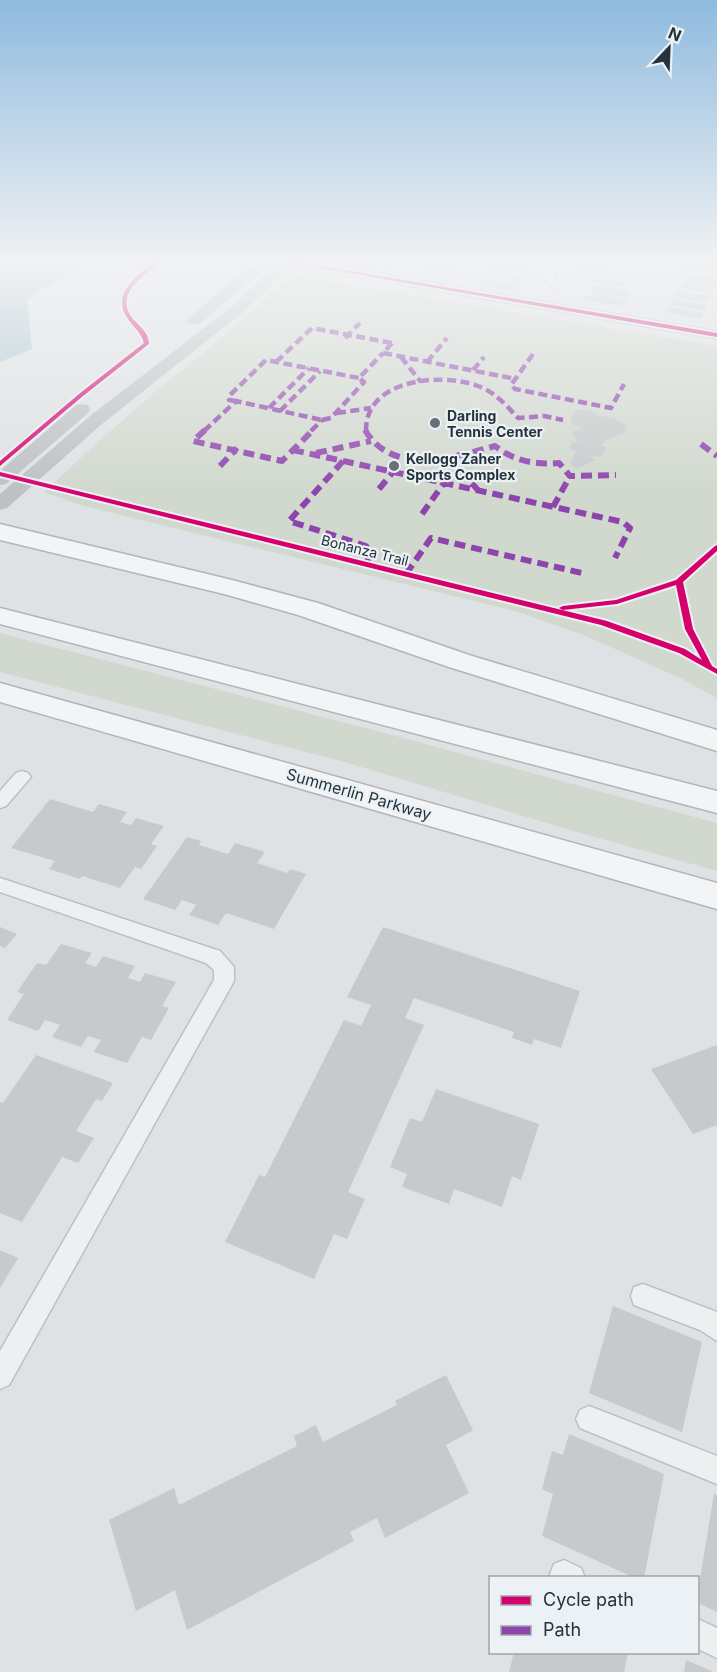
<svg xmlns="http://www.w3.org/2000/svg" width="717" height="1672" font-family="Inter,sans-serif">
<rect width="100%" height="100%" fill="#dfe2e4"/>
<path fill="#d1d9ce" d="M299,277L717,346V698L682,679L586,636L515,611L80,505L44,492L100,440L162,386L233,329L288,279Z
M0,633L392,735L717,823V871L566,829L348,763L0,672Z"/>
<path fill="#aac5d1" d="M0,259H91C69,273 46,283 27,301L32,349L0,362Z"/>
<path fill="#c7cacc" d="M434,259H460L446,276L422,272Z
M502,259H533L529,265Z
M684,259H702L698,269L680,266Z
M707,259H717V269L703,267Z
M494,263L513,266L515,264L527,266L522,273L490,269Z
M581,264L610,268L606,275L584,271L585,269L578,268Z
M496,271L524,276L519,282L490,278Z
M688,275L717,279V285L686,281Z
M592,277L626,282L622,287L589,282Z
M480,278L520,285L515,290L476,284Z
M685,282L715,287L713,291L705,290L704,292L682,289Z
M594,285L632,291L628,298L590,292Z
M679,291L710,296L708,301L700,300L699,302L676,298Z
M596,294L626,299L622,306L584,300L587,295L595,297Z
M672,299L707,305L704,311L669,305Z
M670,307L704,313L702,319L667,313Z
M576,409L595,412L594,414L618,420L626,425L627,428L624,429L627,432L606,440L600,446L606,447L601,457L593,456L591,458L596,460L576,469L570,463L576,451L569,448L572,442L578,443L571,432L583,429L570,422Z
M50,799L93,812L99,804L127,812L120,822L131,825L136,818L164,826L151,844L157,846L141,869L135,867L120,888L82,876L80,879L49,869L55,861L11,848Z
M187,837L201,841L199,845L228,854L235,843L265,852L257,863L287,873L290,869L306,874L274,929L226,913L218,925L189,915L196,905L182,900L175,910L143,899Z
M0,927L17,934L5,948L0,946Z
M383,927L580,991L561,1048L534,1039L532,1045L512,1038L514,1032L414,998L405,1018L424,1025L348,1192L365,1199L347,1239L334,1234L314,1279L225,1242L259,1175L265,1177L344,1020L361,1026L371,1005L347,997Z
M61,944L92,953L85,963L96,967L103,956L135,966L128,978L140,982L145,973L176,982L162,1006L169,1008L151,1040L142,1037L127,1063L94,1052L101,1040L88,1036L81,1047L52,1037L60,1025L45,1020L38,1031L7,1020L24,994L17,992L37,963L46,965Z
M717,1045V1125L693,1134L651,1069Z
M36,1055L113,1083L102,1101L96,1099L76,1131L94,1138L78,1163L62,1157L22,1222L0,1213V1102L3,1103Z
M436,1089L539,1124L521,1180L512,1176L502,1207L454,1189L449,1204L402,1187L407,1174L390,1167L410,1118L422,1122Z
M0,1250L18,1258L0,1288Z
M613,1306L702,1342L682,1432L589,1393Z
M446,1375L473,1430L446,1445L469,1493L385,1538L377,1518L350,1532L354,1541L187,1630L175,1590L136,1611L109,1520L174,1488L179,1505L297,1446L294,1436L316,1425L323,1442L397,1405L395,1401Z
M569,1434L664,1474L644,1578H635L542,1536L553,1494L542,1489L552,1451L563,1455Z
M714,1494L717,1495V1612L698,1603V1591Z
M514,1652H628L624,1672H509Z
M686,1660L714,1672H684Z"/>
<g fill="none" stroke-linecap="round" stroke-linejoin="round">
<defs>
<path id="street" d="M383,259H394L376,278H368V274Z
M415,259H431L426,262Z
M551,259H561L554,279L561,287L556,290L544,279Z
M22,771L28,773L31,777L6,806L0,808V791L16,773Z
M0,878L220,951L234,967V981L9,1385L0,1389V1351L214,980V970L206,963L0,892Z
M643,1284L717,1312V1341L700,1330L634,1305L631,1296L634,1287Z
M589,1406L717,1456V1484L580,1428L576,1419L580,1410Z
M564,1560L581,1568L585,1578H551L550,1574L554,1564Z
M698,1619L717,1628V1658L698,1649Z"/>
<path id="highway" d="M0,524L232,580L318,603L469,655L717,730V751L449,667L298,615L224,594L0,540Z
M0,608L717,791V813L0,624Z
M0,683L717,883V909L0,702Z"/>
</defs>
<use href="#street" stroke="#bdc0c2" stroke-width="3"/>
<use href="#highway" stroke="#b1b5b9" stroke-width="3"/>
<use href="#street" fill="#edf0f1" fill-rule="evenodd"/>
<path fill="#bdc1c4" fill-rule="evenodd" d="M263,259H302L717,330V340L292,267L239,315L102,424L7,508L0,510V494L90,416L229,309L276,264L265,262Z
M253,267L258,268L260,271L258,274L199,324H189L186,321L189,318L248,268Z
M82,404L88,405L90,409L88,413L6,484L0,485V471L76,405Z"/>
<use href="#highway" fill="#f3f4f5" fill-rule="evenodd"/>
<path stroke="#8e44ad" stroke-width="4.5" stroke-dasharray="9 4.5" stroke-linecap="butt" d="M345,338L360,323
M392,343L383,353L516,379
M533,354L511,385L515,389L611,408L624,384
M401,357L421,382
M276,362L312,328L392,343
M427,362L447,338
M473,370L484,357
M236,401L229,400L228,397L266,360L359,378
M269,408L309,368
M280,411L320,371
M337,413L371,408
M322,420L331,418L364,382L359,378L383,353
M204,431L236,401L322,420
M311,431L322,420
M366,431C365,379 441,372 478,386C495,392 507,406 518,418L544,416L563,420"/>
<path stroke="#8e44ad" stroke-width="6" stroke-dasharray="11 6" stroke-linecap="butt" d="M205,430L193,441L282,461L313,430
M365,430C392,476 452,458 495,446C514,461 535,465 559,463L570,476L616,475
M701,444L717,456
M293,450L623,522L630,528L615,558
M316,453L371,441
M449,458L478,490
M343,461L289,521L366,546L369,551L367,565
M220,466L237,448
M379,489L393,472
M553,507L570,476
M422,514L444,483
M406,574L431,538L586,574"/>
<defs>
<path id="cycleway" d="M159,259H164C146,275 110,294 135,321C142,328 149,334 149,344L83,396L0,466V461L79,394L144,343C141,332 134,328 128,319C109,293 140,273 159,259Z
M268,259H280L717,333V337Z
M0,472L607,621L685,649L702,660L685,629L676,585L617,604L563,610L559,608L563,606L616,600L676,580L715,546L717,545V551L683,582L693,629L712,666L717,669V674L679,653L601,625L0,476Z"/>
</defs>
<use href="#cycleway" stroke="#ebf1f4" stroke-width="4"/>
<use href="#cycleway" fill="#d6006c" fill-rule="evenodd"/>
</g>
<linearGradient id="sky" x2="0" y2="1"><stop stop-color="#8fbbdf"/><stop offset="0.53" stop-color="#f1f2f3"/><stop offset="1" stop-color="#f1f2f3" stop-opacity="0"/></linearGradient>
<rect width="717" height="493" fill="url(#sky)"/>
<g fill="#667077" stroke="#ebf1f4" stroke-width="2">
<circle cx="435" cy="423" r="6"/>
<circle cx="394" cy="466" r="6"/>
</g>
<g text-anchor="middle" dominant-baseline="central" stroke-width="4.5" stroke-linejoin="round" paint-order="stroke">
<g font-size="14" font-weight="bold" fill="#25333d" stroke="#ebf1f4" text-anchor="start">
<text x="447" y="415">Darling<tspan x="447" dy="16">Tennis Center</tspan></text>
<text x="406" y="458">Kellogg Zaher<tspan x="406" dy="16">Sports Complex</tspan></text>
</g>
<g font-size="14" fill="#25333d" stroke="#ebf1f4">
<text transform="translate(365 550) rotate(14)">Bonanza Trail</text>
</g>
<g font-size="16" fill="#25333d" stroke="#ebf1f4">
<text transform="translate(359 794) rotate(16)">Summerlin Parkway</text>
</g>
</g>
<rect x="489" y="1576" width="210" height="78" fill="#ebf1f4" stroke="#9ca5ab" stroke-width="1.5"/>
<rect x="501" y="1596" width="30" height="9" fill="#d6006c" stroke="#9ca5ab" stroke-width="1.5"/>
<text x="543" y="1606" font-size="18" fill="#25333d">Cycle path</text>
<rect x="501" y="1626" width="30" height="9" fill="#8e44ad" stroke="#9ca5ab" stroke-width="1.5"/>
<text x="543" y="1636" font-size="18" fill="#25333d">Path</text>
<g transform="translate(669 48) rotate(23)" stroke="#ebf1f4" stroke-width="4.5" paint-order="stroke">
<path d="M0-4.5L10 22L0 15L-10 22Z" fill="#25333d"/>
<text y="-9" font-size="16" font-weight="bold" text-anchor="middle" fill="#25333d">N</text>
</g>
</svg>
